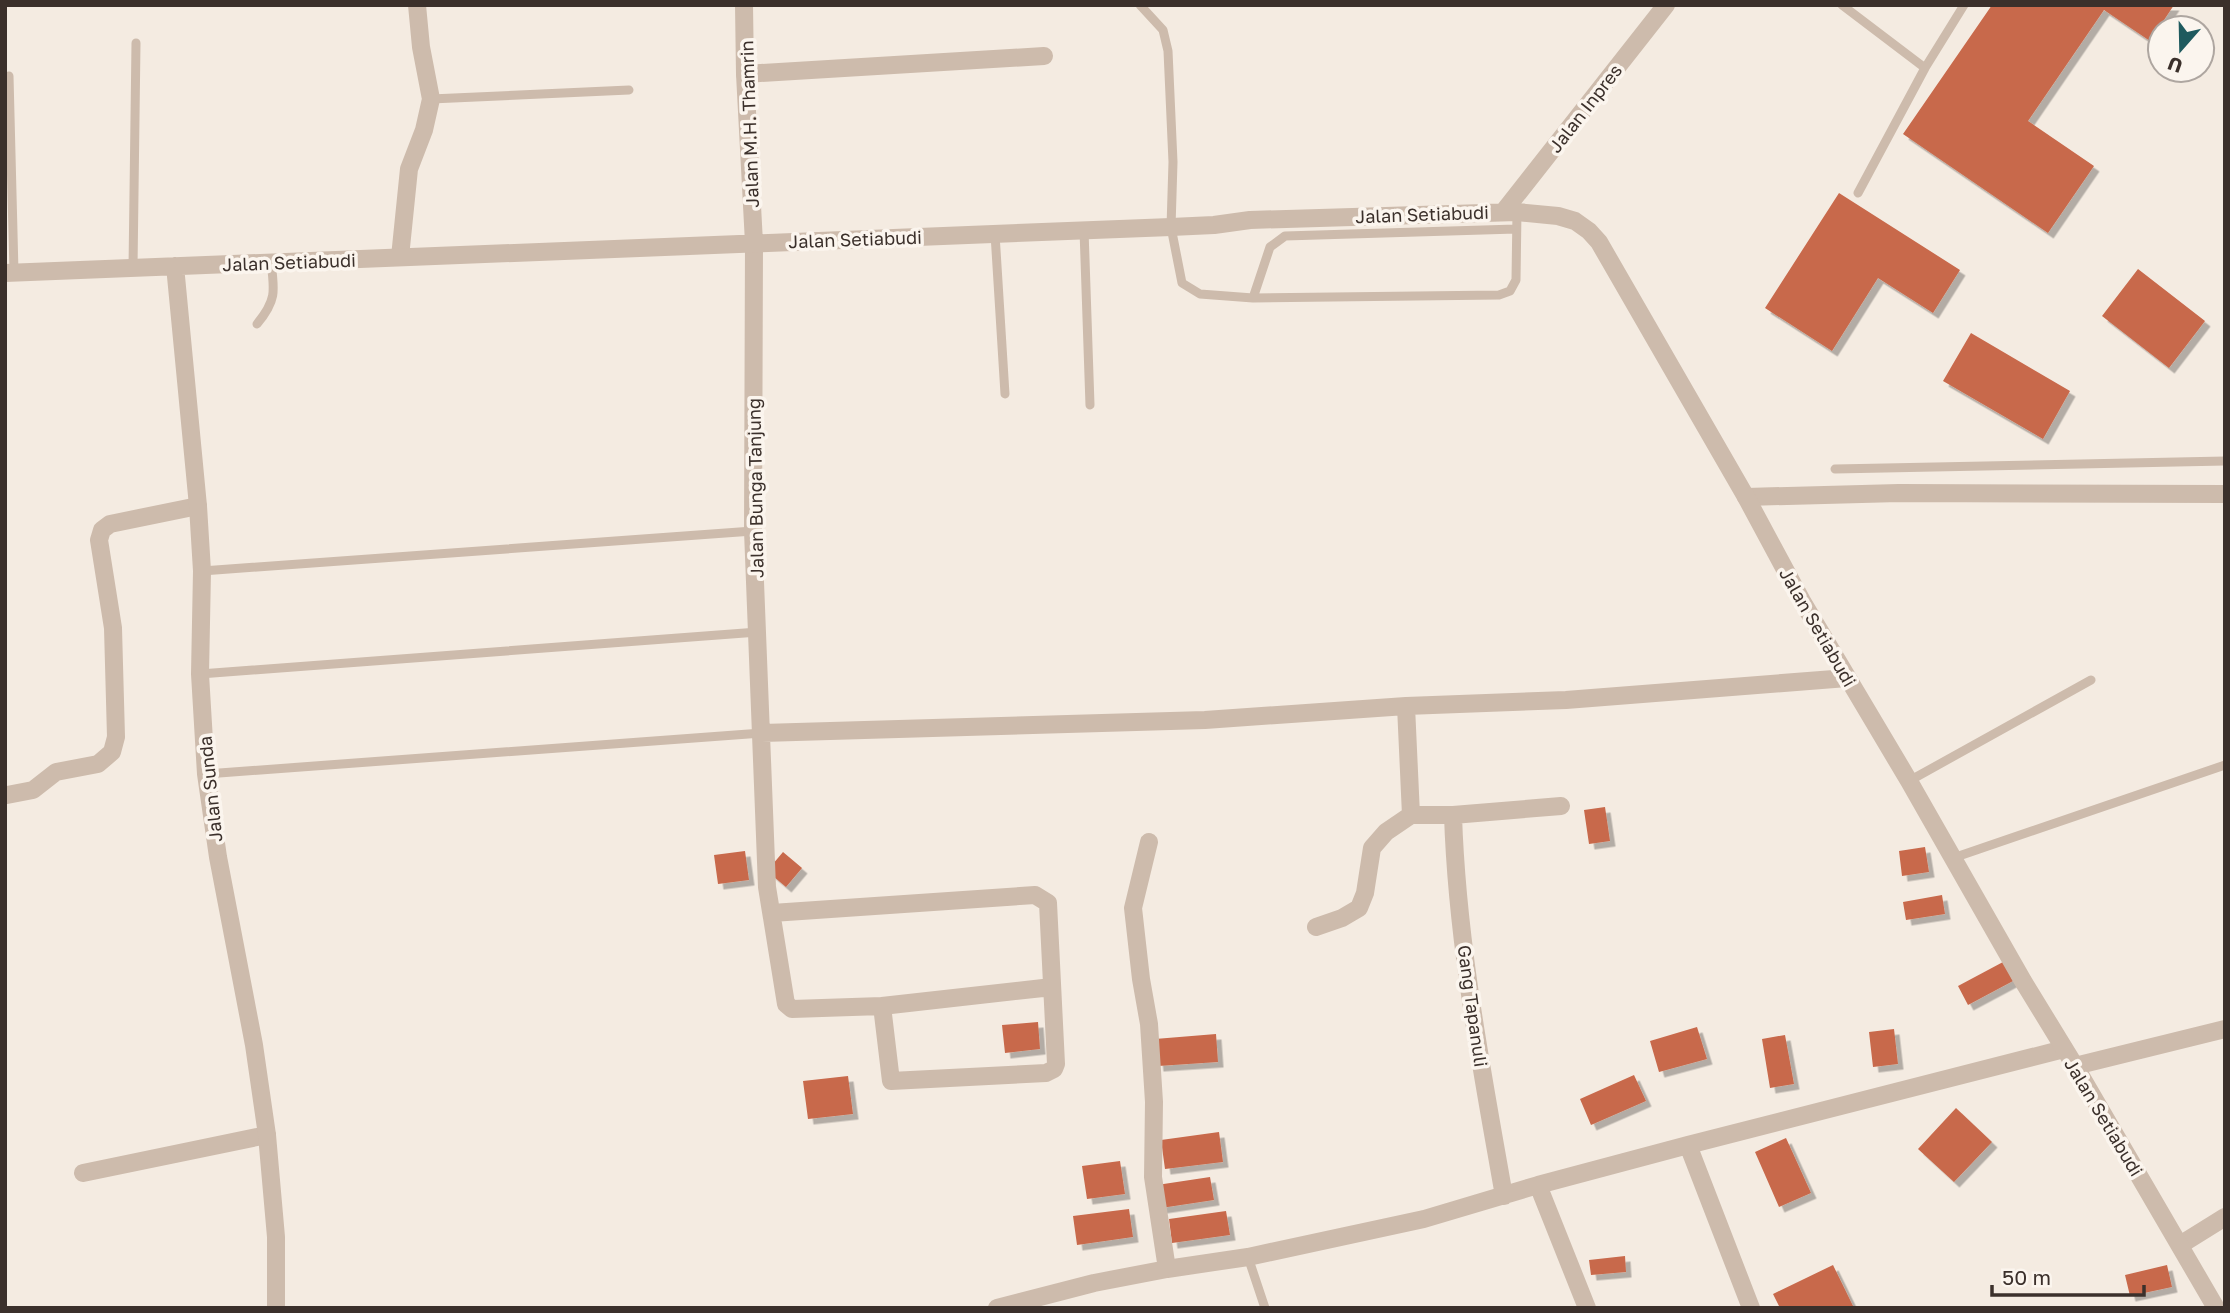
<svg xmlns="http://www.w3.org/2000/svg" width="2230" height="1313" font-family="'Golos Text',sans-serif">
<defs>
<filter id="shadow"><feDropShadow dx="5.5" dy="5.5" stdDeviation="0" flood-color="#0004"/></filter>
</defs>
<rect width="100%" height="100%" fill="#f4ebe1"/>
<path fill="#c8694b" filter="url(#shadow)" d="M1992,5H2174L2150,41L2104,10L2028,121L2094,166L2048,233L1903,134Z
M1839,193L1960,270L1933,313L1878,278L1832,351L1765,308Z
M2138,269L2205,321L2169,368L2102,316Z
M1971,333L2070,391L2043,439L1943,381Z
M1605,807L1610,841L1589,844L1584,810Z
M1925,847L1929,872L1902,876L1899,851Z
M745,851L749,880L718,884L714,855Z
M783,852L802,868L786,887L767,871Z
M1942,895L1945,914L1906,920L1903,902Z
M2003,962L2013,981L1968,1005L1958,986Z
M1038,1022L1040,1049L1005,1053L1002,1025Z
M1697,1027L1707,1059L1659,1072L1650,1041Z
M1894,1029L1898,1064L1873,1067L1869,1032Z
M1216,1034L1218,1062L1158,1066L1155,1039Z
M1785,1035L1794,1084L1770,1088L1762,1039Z
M1634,1075L1646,1101L1591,1125L1580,1099Z
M848,1076L853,1114L808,1119L803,1081Z
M1956,1108L1992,1142L1954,1182L1918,1149Z
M1219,1132L1223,1162L1165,1169L1161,1140Z
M1786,1138L1811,1193L1779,1207L1755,1152Z
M1120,1161L1125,1194L1087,1199L1082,1166Z
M1210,1177L1214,1200L1161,1208L1157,1185Z
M1129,1209L1133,1237L1077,1245L1073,1216Z
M1226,1211L1230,1235L1172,1243L1169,1219Z
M1625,1256L1626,1272L1591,1275L1589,1260Z
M1833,1265L1854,1308H1780L1773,1294Z
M2167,1265L2172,1287L2130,1296L2125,1275Z"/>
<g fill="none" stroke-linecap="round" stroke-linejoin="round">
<path stroke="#cdbbac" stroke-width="9" d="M1140,5L1163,30L1168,51L1173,162L1171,227L1182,283L1200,294L1253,298L1499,295L1510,291L1516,280L1517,212
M1842,5L1925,68L1858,193
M1925,68L1964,5
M9,76L14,272
M431,99L629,90
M1084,230L1090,405
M995,234L1005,394
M133,268L136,43
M1253,298L1270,247L1285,236L1516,229
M257,324C276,301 275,292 271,262
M1835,469L2225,461
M202,571L753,531
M200,674L758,632
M206,774L762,733
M1909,781L2091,680
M1953,858L2225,765
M1248,1257L1265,1308"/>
<path stroke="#cdbbac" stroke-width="18" d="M745,74L1044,56
M754,243L753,531L767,887L786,1004L792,1009L882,1006L1052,987
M400,257L409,169L424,130L431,99L421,47L417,5
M1746,497L1899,493L2225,494
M1406,706L1411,815
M762,733L1205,720L1406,706L1566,700L1847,678
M7,795L33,790L56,772L98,764L112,752L116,737L113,628L99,540L102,530L110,524L198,506
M1453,815C1457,943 1482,1070 1504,1196
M1149,842L1133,908L1141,979L1149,1024L1154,1102L1153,1177L1167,1269
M772,913L1035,895L1048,903L1056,1064L1054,1069L1046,1073L891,1081L882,1006
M1316,927L1342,918L1359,908L1365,893L1372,848L1386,832L1411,815H1453L1561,806
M2075,1066L2225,1029
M1688,1145L1751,1308
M83,1173L267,1135
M1538,1185L1587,1308
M2180,1245L2225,1217
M997,1308L1094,1283L1167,1269L1248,1257L1424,1219L1538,1185L1688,1145L2064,1049"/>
<path stroke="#cdbbac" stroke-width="18" d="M744,5L745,74L754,243
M1504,211L1666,5
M175,266L198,506L202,571L200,674L206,774L218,857L254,1045L267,1135L276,1237V1308
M5,273L1171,227L1214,225L1250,220L1517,212L1558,216L1575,221L1589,231L1599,242L1746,497L1802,601L1909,781L2023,981L2075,1066L2216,1308"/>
</g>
<g text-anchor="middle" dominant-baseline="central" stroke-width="7" stroke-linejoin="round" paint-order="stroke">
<g font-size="18" fill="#3b302b" stroke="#fbf5ee">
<text transform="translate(1585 108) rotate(-52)">Jalan Inpres</text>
<text transform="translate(749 124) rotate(-92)">Jalan M.H. Thamrin</text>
<text transform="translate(1422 214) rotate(-2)">Jalan Setiabudi</text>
<text transform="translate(855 239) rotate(-2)">Jalan Setiabudi</text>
<text transform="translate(289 262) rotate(-2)">Jalan Setiabudi</text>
<text transform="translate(755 488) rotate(-91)">Jalan Bunga Tanjung</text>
<text transform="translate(1818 627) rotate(60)">Jalan Setiabudi</text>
<text transform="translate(210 789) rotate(-96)">Jalan Sunda</text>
<text transform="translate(1473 1006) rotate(82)">Gang Tapanuli</text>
<text transform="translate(2104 1117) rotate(59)">Jalan Setiabudi</text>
</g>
</g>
<rect width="2230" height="1313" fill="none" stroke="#3b302b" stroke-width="14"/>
<g transform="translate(2181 49) rotate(200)"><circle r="33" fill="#fbf5ee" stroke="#aea6a0" stroke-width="2"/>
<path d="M0-5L12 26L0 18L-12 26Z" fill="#1f5a5e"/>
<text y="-10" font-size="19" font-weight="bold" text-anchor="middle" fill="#3b302b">U</text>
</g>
<path d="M1992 1285v10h152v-10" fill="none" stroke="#3b302b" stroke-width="3.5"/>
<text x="2002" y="1285" font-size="21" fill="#3b302b" stroke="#fbf5ee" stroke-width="5" paint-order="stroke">50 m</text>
</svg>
